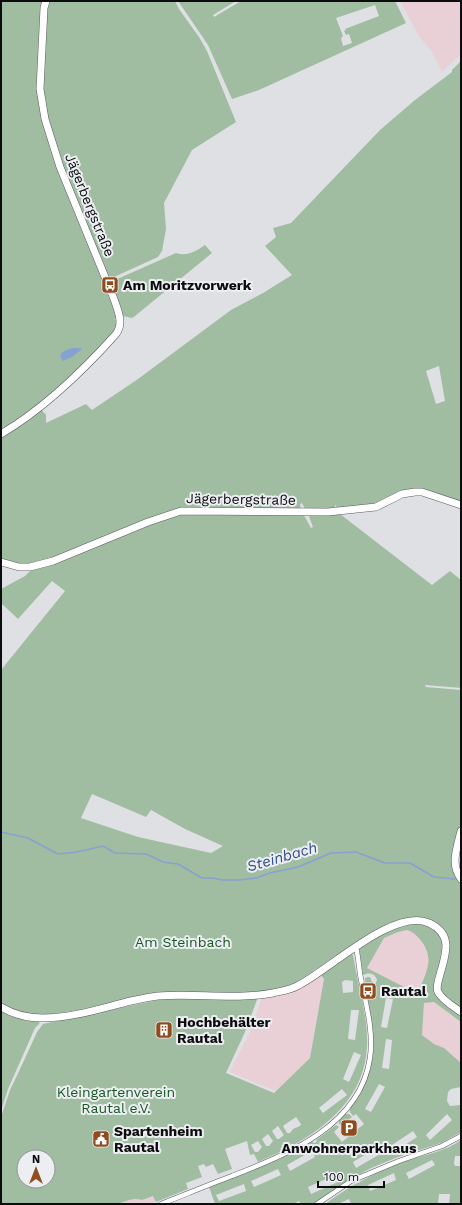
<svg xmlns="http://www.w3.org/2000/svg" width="462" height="1205" font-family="'Work Sans',sans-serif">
<rect width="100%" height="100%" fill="#dfe0e4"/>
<path fill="#e9cfd6" d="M400,1H461V54L442,72L432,52L419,36Z
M407,930L414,932L422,942L427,953L429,964L415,998L406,993L408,989L367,968L384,938L398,932Z
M320,974L324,979L310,1058L276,1091L230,1072L238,1055L249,1035L262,997Z
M434,1002L461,1022V1063L444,1048L434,1044L422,1036L424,1003Z
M154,1195L156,1202L151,1204H118L131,1199L137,1198L142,1200Z"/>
<path fill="#a0bda2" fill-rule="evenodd" d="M1,1H44L39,100L116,310L117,317L115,319L116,321H118L115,331L59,389L1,431Z
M49,1H175L179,9L199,37L207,51L236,122L192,150L164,203L166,229L162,251L158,257L114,277L108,278L52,138L42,90L47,8Z
M178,1H236L213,15L214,17L241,1H395L406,23L259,90L232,99L208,45ZM375,5L379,16L345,29L346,30L344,31L346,35L349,34L352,43L343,46L341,38L343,36L336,18Z
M461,61V503L422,491L375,505L337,508L335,505L334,510L306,511L302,503L300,504L301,510L179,509L173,510L52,559L30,564H19L1,560V436L41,409L46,415V423L86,404L92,410L138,379L231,310L263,293L292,275L265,246L276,237L273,228L291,223L380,130L415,100L452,72V70ZM439,366L445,401L436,404L426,371Z
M205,245L212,253L135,316L132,318L123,316L110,284L115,280L176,253C187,257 196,251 205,245Z
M185,513L303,515L305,517L311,528L313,527L309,517L311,515L340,514L432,585L450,571L461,580V688L425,685L426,687L461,690V823L452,856V866L453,871L461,883V1008C453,1002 442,997 440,986L448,951L440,928L404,920L318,970L316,969L314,971L315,973L288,987L262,993L261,991H258L259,993L145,995L78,1010L53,1014L33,1015L1,1006V670L65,591L52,581L18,619L1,603V589L25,576L33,568L148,525ZM92,794L146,817L151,810L185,829L223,846L211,853L138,837L81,818Z
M415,922L435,929L445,943L436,987L461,1014V1022L434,1002L424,1003L422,1035L434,1044L444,1048L461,1063V1087L451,1089L448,1092L447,1101L450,1106L461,1105V1132L441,1143L398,1157L371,1168L345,1182L314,1204H301L299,1201L293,1204H215L209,1187L280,1159L312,1141L314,1143L317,1142L316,1140L336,1125L339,1127L334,1132L342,1142L364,1124L356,1114L353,1116L350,1112V1108L361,1091L371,1063L373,1035L368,1000L377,980C375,973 369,972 363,975L359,949L386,931ZM407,930C420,934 431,952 428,965C426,976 419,988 415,998L406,993L408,989L367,968L384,938L398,932ZM386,998L393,999L387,1028L381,1027ZM386,1039L392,1040L389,1069L382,1068ZM379,1084L385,1087L371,1112L365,1109ZM447,1114L452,1120L430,1140L426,1135ZM413,1131L417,1137L393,1153L389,1147ZM378,1147L382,1153L356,1168L353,1162ZM312,1151L315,1157L290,1171L287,1165ZM278,1169L281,1175L254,1187L251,1181ZM335,1175L338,1182L311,1194L308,1187ZM244,1184L246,1191L219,1201L216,1195Z
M351,954L353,955C357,982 366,1009 367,1036C370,1104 313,1139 258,1162L254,1154L250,1155L247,1141L225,1149L232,1169L218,1174L213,1164L206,1167L204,1164L198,1166L202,1177L186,1183L188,1189L156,1202L153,1196L142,1200C133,1197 126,1201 118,1204H1V1117L10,1090L21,1067L37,1032L43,1024L158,1000L186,997H258L245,1032L226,1073L274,1093L310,1058L324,979L320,974ZM345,980L353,981V992L343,993L342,982ZM351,1010H359L355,1040L348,1039ZM354,1052L361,1055L349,1082L343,1079ZM342,1089L347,1095L323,1113L319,1108ZM296,1117L301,1124L300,1126L293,1129L290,1133H287L283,1126ZM278,1126L284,1135L279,1139H277L272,1131ZM268,1134L273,1141L269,1146H266L262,1139ZM258,1141L262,1147L258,1152H255L251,1145ZM24,1157H48V1181H24Z
M368,977H370L372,982L368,991L366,992L365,978Z
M1,1009L40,1020L39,1024L35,1028L8,1089L1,1111Z
M345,1114H349L352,1117L341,1125L339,1124V1119Z
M461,1140V1156H455L454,1163L455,1166H461V1204H449L450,1194H439L438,1204H351L349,1199L338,1204H325C351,1185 379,1170 409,1160C427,1154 446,1151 461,1140ZM432,1160L435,1165L409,1179L406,1173ZM394,1173L396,1180L370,1191L368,1185Z"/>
<path fill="#87a1d1" d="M72,348H81V350L72,357L63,361L60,356C62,351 66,350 72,348Z"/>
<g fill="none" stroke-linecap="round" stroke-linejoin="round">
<path stroke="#87a1d1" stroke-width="1.5" d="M1,832L28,838L58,854L77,852L103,846L115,853L146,854L163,862L178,864L202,878H213L222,880H239L256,878L270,873L298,867L331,853L356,852L385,863H410L434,877L455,879"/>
<defs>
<path id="street" d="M161,1204C184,1195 208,1185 232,1176C288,1154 360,1126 370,1058C374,1030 365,1001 360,974C359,965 358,956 356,947
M317,1204L351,1181L399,1161L442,1146L461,1136"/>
<path id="secondary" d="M1,434C45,408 82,372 116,334C124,323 118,311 114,299L60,167L45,119L40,89L44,8L46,1
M1,562L19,567H30L53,561L148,522L181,511L328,512L376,507L402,494L415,492H422L461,505
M461,831C457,848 450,864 461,879
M1,1007C13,1014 28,1018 42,1018C72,1018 102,1008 131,1001C140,999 149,997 158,996C196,993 235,1000 273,993C282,991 291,990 299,985C329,970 394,907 429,923C455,935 445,956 439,978C438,982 436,988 438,992C442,1000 454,1007 461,1012"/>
</defs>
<use href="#street" stroke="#5a5b5f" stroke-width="5.5"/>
<use href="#secondary" stroke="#5a5b5f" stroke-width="8"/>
<use href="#street" stroke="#fff" stroke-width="4.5"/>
<use href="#secondary" stroke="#fff" stroke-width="7"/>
</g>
<defs>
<symbol id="bus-square" viewBox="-11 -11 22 22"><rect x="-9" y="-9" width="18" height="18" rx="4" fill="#8f4c1e" stroke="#eceef2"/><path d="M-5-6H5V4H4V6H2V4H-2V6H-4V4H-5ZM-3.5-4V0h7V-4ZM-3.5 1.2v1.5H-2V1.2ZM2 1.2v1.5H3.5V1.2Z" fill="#fff"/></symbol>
<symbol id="building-square" viewBox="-11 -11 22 22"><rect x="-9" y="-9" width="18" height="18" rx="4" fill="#8f4c1e" stroke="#eceef2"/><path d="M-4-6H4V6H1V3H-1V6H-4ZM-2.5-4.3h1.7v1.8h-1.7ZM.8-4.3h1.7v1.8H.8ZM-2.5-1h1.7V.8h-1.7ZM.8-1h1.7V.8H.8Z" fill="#fff"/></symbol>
<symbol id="parking-square" viewBox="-11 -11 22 22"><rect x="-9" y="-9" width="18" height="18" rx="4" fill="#8f4c1e" stroke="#eceef2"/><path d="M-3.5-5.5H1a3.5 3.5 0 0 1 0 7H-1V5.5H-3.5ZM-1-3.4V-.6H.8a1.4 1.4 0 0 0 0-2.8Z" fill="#fff"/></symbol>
<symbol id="civic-square" viewBox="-11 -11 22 22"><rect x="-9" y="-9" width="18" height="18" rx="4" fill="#8f4c1e" stroke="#eceef2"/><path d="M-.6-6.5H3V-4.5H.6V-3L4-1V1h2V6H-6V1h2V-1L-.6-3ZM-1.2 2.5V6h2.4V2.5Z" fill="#fff"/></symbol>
</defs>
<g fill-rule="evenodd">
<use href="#bus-square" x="100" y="275" width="20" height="20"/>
<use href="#bus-square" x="358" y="981" width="20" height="20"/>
<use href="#building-square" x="154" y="1020" width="20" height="20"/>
<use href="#parking-square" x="339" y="1118" width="20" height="20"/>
<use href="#civic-square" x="91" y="1129" width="20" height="20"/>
</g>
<g text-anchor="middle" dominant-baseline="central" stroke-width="4" stroke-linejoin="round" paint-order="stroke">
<g font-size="14" fill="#0c0c0e" stroke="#eceef2">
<text transform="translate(90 205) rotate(68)">Jägerbergstraße</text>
<text transform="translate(241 499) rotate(1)">Jägerbergstraße</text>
</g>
<g font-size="14" font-weight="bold" fill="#0c0c0e" stroke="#eceef2" text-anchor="start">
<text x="123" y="285">Am Moritzvorwerk</text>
<text x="381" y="991">Rautal</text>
<text x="177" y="1022">Hochbehälter<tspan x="177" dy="16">Rautal</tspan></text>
<text x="114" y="1131">Spartenheim<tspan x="114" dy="16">Rautal</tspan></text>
<text x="349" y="1148" text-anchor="middle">Anwohnerparkhaus</text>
</g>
<g font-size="14" fill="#175924" stroke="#eceef2">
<text x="183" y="942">Am Steinbach</text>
<text x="116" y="1092">Kleingartenverein<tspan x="116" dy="16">Rautal e.V.</tspan></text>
</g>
<g font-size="15" font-style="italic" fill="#304f8c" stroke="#eceef2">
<text transform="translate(282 857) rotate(-16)">Steinbach</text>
</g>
</g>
<rect width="462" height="1205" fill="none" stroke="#0c0c0e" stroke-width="4"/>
<g transform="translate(36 1169)"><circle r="19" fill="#eceef2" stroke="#929497"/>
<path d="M0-3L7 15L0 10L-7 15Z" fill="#8f4c1e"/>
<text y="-6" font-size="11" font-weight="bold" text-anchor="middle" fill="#0c0c0e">N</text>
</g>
<path d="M318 1181v6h66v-6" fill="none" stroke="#0c0c0e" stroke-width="2"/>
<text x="324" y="1181" font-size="12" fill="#0c0c0e" stroke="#eceef2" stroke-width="3" paint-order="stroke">100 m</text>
</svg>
